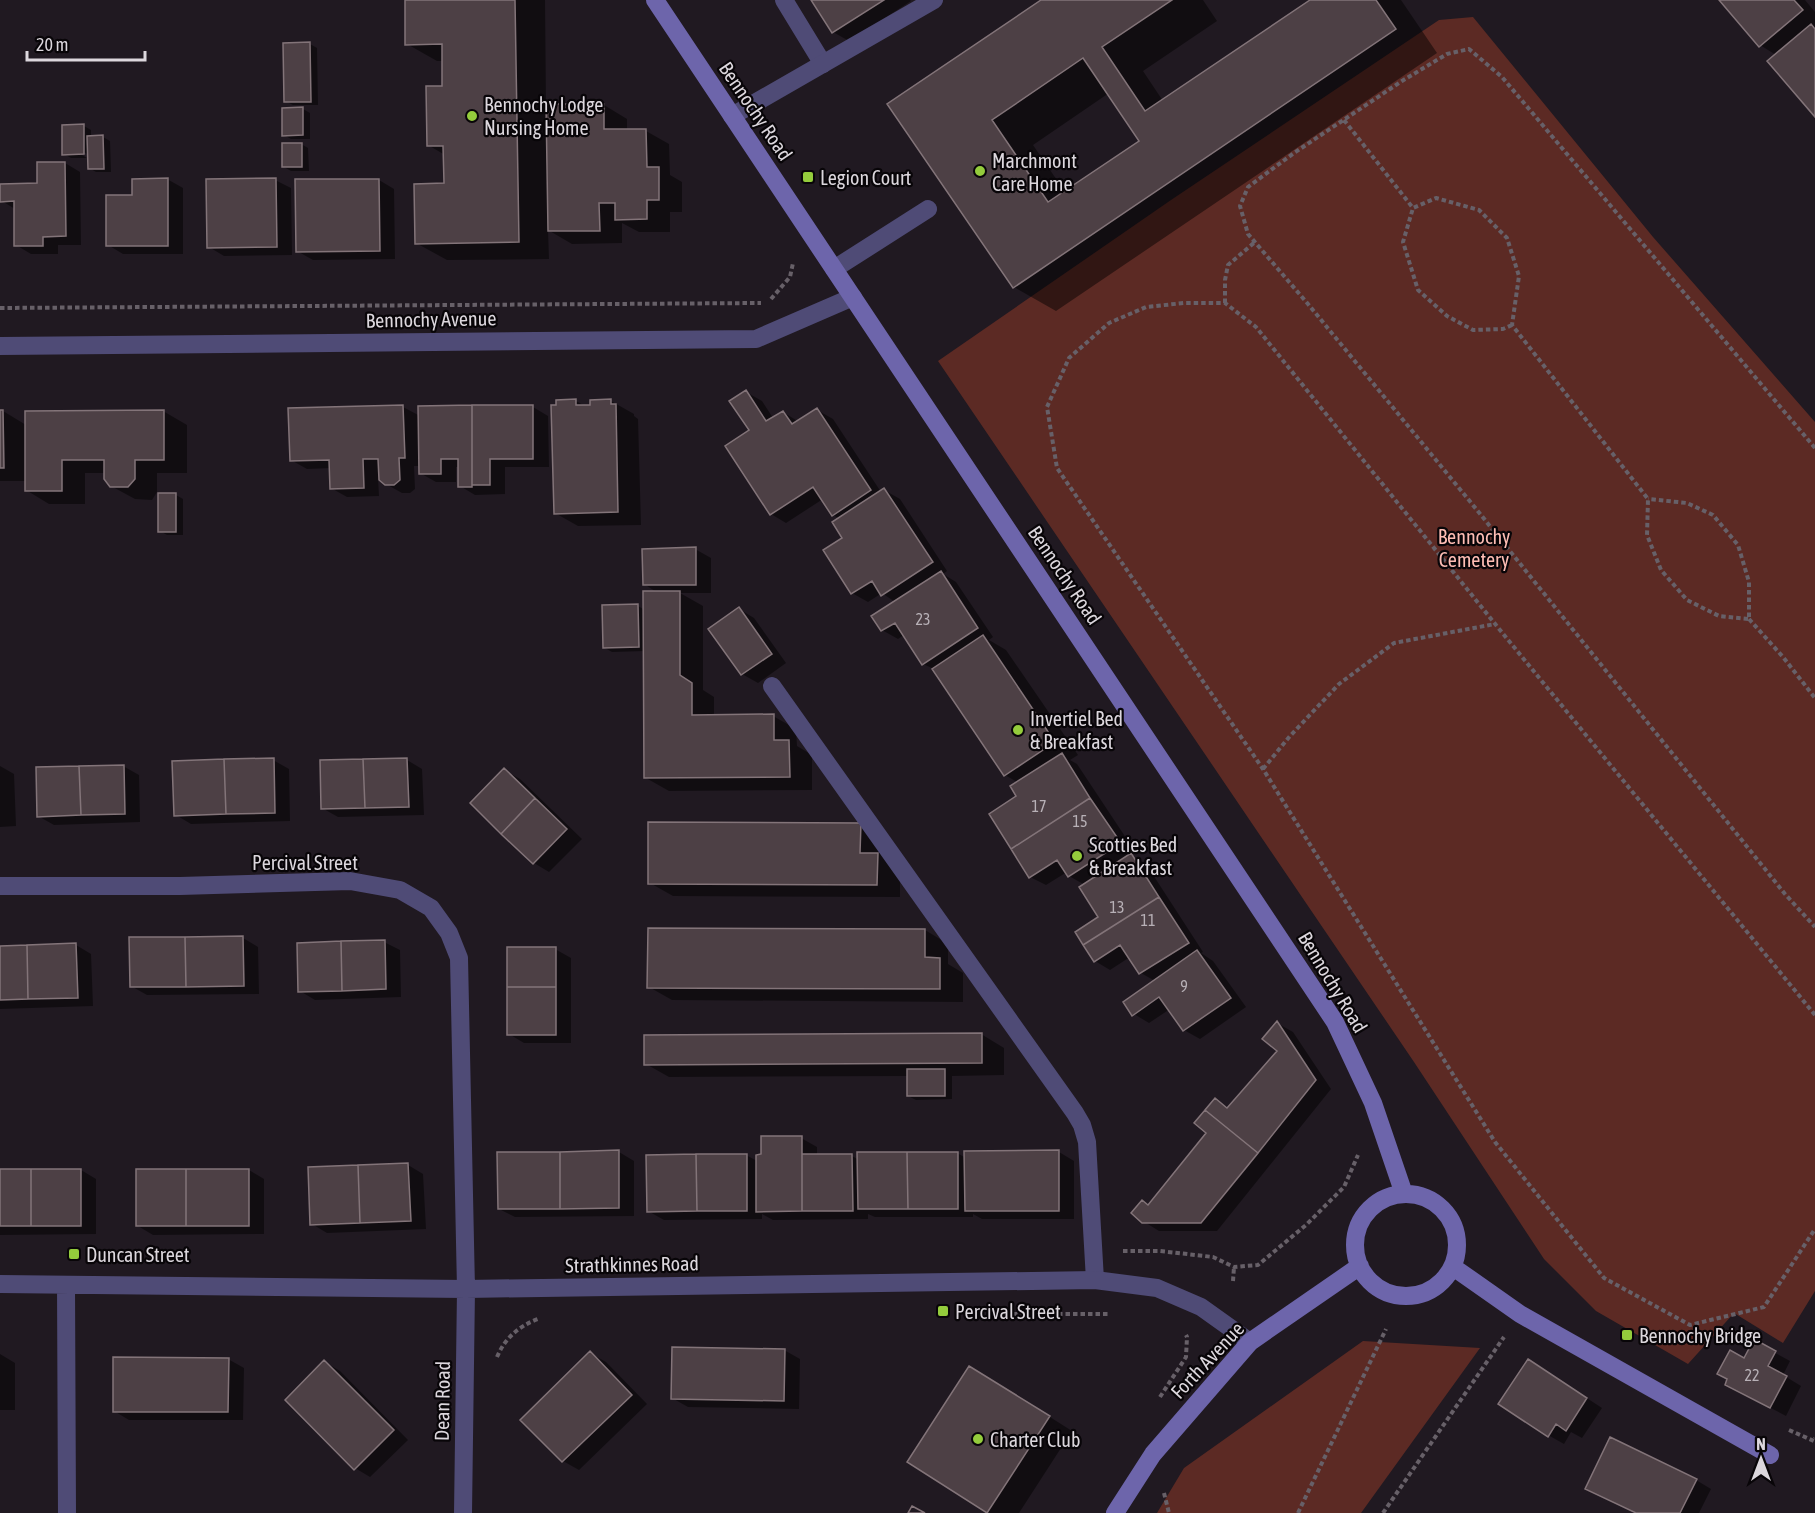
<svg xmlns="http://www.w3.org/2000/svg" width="1815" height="1513" font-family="'Asap Condensed',sans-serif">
<rect width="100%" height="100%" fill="#201921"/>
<path fill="#5c2a24" d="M1473,17L1653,237L1815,422V1291L1783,1343L1734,1313L1688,1364L1596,1311L1544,1259L1414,1062L938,361L1171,200L1439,20Z
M1363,1341L1480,1348L1361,1513H1157L1184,1468Z"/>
<path fill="#0007" fill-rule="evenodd" d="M406,0H545L546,106L604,105L627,119V131H646L669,144L670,175L682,182V212H670V232H639L622,223V243L572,244L548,230L549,259L447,260L416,243L445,185V155L428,145L444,88V61H437L407,44Z
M813,0H910L911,1L849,41L833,32Z
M1043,0H1203L1217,21L1143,71L1163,101L1312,0H1401L1437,53L1056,311L1014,287L889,104ZM1109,93L1141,141L1065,192L1033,145Z
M1721,0H1805L1815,12V115L1776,55L1760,45Z
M310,44L317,48L318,105H293L285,101Z
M303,109L310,113V139H291L284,135Z
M84,126L91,130V137H103L110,141L111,172H96L89,168V155L79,149L77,152L87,158H71L64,154Z
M301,144L308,148L309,171H291L284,167Z
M65,163L80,172L81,245H58V254H31L16,245L15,209L2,201L39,185Z
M167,179L183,188V254H123L108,245Z
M275,180L291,188L292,255L224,256L209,247Z
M379,180L394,189L395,259L313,260L297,251Z
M746,392L762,401L773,418L783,412L799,422L817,410L833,419L881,492L884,490L900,499L947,571L943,574L956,582L993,637L989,640L1006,650L1078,755L1070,760L1077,764L1136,853L1131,855L1146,864L1203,952L1201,953L1213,961L1246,1007L1200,1039L1184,1030L1170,1009L1149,1023L1134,1014L1155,981L1141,973L1130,957L1110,970L1095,961L1100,918L1085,885L1069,876L1067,872L1046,885L1030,877L1018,796L1019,783L1005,775L934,669L923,664L904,635L898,639L882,630L895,602L882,593L868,602L852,593L825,551L844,538L840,519L833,515L823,499L786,523L771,514L751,431Z
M576,401L585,406L611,401L634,414V416L638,419L641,525L578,526L555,513Z
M403,407L420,416L533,407L548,416L549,467H505V494L475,495L460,486V467H456V482H436L420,473V466H414L415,489L410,493H402L386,484L378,478L379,496L347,497L331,488V468L307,469L291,460Z
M0,411H3L26,425L163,411L187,425V473H157V492L152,500L135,499L111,486L105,473H85V504H49L26,490V481H0Z
M176,495L183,499V535H167L160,531Z
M695,549L711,558V593H680L703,606V690L714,697V716H773L796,729L797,746L812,755V790L669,791L646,778L645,651L612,652L605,648L604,606H638L645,610L658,593L644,584Z
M739,609L754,618L786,663L758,683L742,674L710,629Z
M273,760L289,769L290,821L191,824L176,815Z
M407,760L422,769L424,815L338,817L322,808Z
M0,766L14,774L16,826L0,827Z
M123,766L139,775L140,822L54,825L38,816Z
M504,770L520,779L582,839L549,872L534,863Z
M860,825L883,838V858L900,868V897L673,896L650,883Z
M925,930L948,944V964L963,973V1002L672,1000L649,987Z
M243,938L258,947L259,994L147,995L131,986Z
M384,942L400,950L401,997L315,1000L300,991Z
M76,945L91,954L93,1006L0,1009V947Z
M555,949L571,958V1043H524L509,1034Z
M1277,1023L1293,1032L1331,1089L1217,1231H1159L1143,1221L1149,1206L1208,1133L1215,1100L1229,1108L1279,1051Z
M981,1034L1004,1048V1075L952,1076V1099L916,1100L908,1096V1076L669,1077L646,1064Z
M801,1138L817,1147V1156H852L859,1160L957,1153L966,1158L1059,1152L1074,1161V1219H982L973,1214V1217H875L868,1214V1219L773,1220L762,1214V1219L664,1220L648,1211L746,1155L757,1161Z
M619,1152L634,1161V1216L515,1217L499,1209Z
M408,1165L423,1174L426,1229L327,1233L312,1224Z
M0,1170H81L96,1179V1234L0,1235Z
M249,1170L264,1179V1234L153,1235L138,1226Z
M1755,1342L1790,1361L1783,1375L1801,1386L1786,1416L1742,1393L1745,1360Z
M784,1350L800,1359L799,1409L688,1407L672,1398Z
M590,1353L606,1362L647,1404L579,1470L563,1461L522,1420Z
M0,1354L15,1363V1410H0Z
M228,1359L244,1368L243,1420H129L114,1411Z
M325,1362L340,1371L408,1440L370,1477L355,1468Z
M1544,1370L1602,1408L1582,1438L1571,1432L1564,1444L1548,1435Z
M993,1381L1072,1431L1019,1513H990L909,1461Z
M1696,1480L1711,1489L1699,1513H1636Z"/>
<path fill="#4d4045" stroke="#837479" stroke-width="1.5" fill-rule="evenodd" d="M405,0H515L519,242L415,244L414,184L444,183L443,146H427L426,86H442V44L405,45Z
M811,0H884L832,33Z
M1041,0H1172L1102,47L1145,111L1310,0H1376L1396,29L1013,288L887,104ZM1083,58L1139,141L1048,202L992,120Z
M1719,0H1794L1803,10L1759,47Z
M1811,24L1815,29V117L1767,61Z
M310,42L311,102H284L283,43Z
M546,104H604V129H646L647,167H659V200H647V219L615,220V203H599L600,231H548Z
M303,107V135L282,136V108Z
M84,124V154L62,155V125Z
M103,135L104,169H88L87,136Z
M282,143H302V167H282Z
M37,162H65L66,236L43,237V246H14V201L0,202V184L37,183Z
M168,178V246H106V195H132V179Z
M276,178L277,247L207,248L206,179Z
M295,179H379L380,251L296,252Z
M746,390L766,421L783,411L792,424L817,408L871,490L832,516L813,487L770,515L725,446L749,430L729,401Z
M576,399V405H590V400L611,399V404H616L618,512L554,514L551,405H556V400Z
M403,405L405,458H399L400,480L394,485H385L379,480L378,459H363L364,488L330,489L329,460L290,461L288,408Z
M472,405H533V459H490V485H472Z
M472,405V487H458V459H441V474H419L418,406Z
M0,410H3L4,468H0Z
M164,410V460H135V479L128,487H110L104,479V460H62V491H25V411Z
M884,488L933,562L881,596L872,581L851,594L823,550L842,538L832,522Z
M158,493H176V532H158Z
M696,547V585H643L642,549Z
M941,571L978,628L922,665L895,623L881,631L871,616Z
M643,591H680V675L692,683V715L774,714V740H789L790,777L644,778Z
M638,604L639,647L603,648L602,605Z
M739,607L772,654L741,675L708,629Z
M983,635L1055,742L1004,776L932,669Z
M1062,753L1090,798L1011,849L989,814L1016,796L1010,786Z
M274,758L275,813L226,814L224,759Z
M407,758L409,807L365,808L363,759Z
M224,759L226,814L174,816L172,761Z
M363,759L365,808L321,809L320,760Z
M124,765L125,814L81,815L79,766Z
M79,766L81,815L37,817L36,767Z
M504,768L535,798L501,834L470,803Z
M535,798L567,829L533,864L501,834Z
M1090,798L1121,843L1068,877L1057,860L1029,878L1011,849Z
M648,822L861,823L860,853H878L877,885L648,884Z
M1131,853L1159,897L1083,945L1075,932L1098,917L1079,887Z
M1159,897L1189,943L1139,974L1120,945L1094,962L1083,945Z
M648,928L925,929V957L940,958V989L647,988Z
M243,936L244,986L186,987L185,937Z
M129,937H185L186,987H130Z
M385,940L386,989L342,991L341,941Z
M341,941L342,991L298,992L297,943Z
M76,943L78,998L28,999L27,945Z
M27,945L28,999L0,1000V946Z
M507,947H556V987H507Z
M1197,950L1231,998L1183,1031L1159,997L1132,1016L1123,1002Z
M507,987H556V1035H507Z
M1277,1021L1316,1080L1258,1153L1205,1110L1215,1098L1227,1108L1277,1051L1262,1039Z
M982,1033V1063L644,1065V1035Z
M907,1069H945V1096H907Z
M1205,1110L1258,1153L1201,1223H1142L1131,1213L1142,1200L1148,1205L1206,1133L1194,1123Z
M761,1136H802V1211L756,1212V1155L761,1154Z
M619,1150V1208L560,1209V1152Z
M1059,1150V1211H965L964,1151Z
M497,1152H560V1209H498Z
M857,1152H907L908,1209H858Z
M907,1152H958V1209H908Z
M696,1154H747V1211H697Z
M696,1154L697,1211L647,1212L646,1155Z
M802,1154H852L853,1211H802Z
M408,1163L411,1221L360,1223L358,1165Z
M358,1165L360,1223L310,1225L308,1167Z
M0,1169H31V1226H0Z
M31,1169H81V1226H31Z
M136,1169H186V1226H136Z
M186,1169H249V1226H186Z
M1754,1339L1776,1351L1768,1366L1787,1376L1770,1408L1725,1385L1727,1379L1717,1374L1730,1350L1744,1358Z
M672,1347L785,1349L784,1401L671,1399Z
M590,1351L632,1395L562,1462L520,1420Z
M113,1357L229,1358L228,1412H113Z
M1528,1359L1587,1398L1566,1431L1556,1424L1548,1437L1498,1404Z
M324,1360L394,1430L354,1470L285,1400Z
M969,1366L1050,1416L987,1513L907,1462Z
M1610,1437L1697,1479L1680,1513H1636L1585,1489Z
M912,1506L925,1513H908Z
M912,1506L925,1513H908Z"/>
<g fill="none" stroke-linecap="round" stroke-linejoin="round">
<path stroke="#676068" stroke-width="4" stroke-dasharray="4.5 3" stroke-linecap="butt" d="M1344,120L1413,208
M771,299L790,277L793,263
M1225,303V280L1228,265L1255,242
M0,308L761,303
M1512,325L1503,329L1473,330L1447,316L1418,290L1403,242L1413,208L1436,198L1479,210L1507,238L1519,276L1512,325L1648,499L1647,535L1661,570L1687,600L1719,616L1749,619V582L1738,545L1713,515L1687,503L1648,499
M1815,448L1502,77L1469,49L1447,54L1402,81L1294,153L1248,187L1240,206L1248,234L1308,304L1477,510L1785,894L1815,927
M1749,619L1783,657L1815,698
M1263,769L1290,736L1339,684L1394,643L1495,624
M1815,1015L1500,630L1256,327L1225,303H1184L1146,307L1109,323L1069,358L1047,407L1057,468L1263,769L1495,1142L1604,1278L1690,1325L1764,1307L1815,1229
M1123,1251H1160L1213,1257L1234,1267L1258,1265L1306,1225L1344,1187L1358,1155
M1233,1281L1234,1267
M1013,1314H1108
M497,1357C505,1338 519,1326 538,1319
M1160,1397L1186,1357L1187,1337L1186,1335
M1789,1430L1814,1441L1815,1438
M1164,1493L1169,1513
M1298,1513L1386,1329
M1383,1513L1504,1337"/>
<path stroke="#4f4b76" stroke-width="18" d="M784,0L823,64
M834,269L928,209
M772,686L1075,1113L1082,1125L1087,1142L1095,1280"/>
<path stroke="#4f4b76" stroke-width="18" d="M732,116L934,0
M0,346L756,339L853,297
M0,886H180L350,881L400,890L431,908L449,933L459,958L466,1289L463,1513
M0,1284L466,1289L1095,1280L1157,1288L1201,1307L1250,1342
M66,1285L67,1513"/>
<path stroke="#6d65ab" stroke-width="18" d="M655,0L1335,1022L1373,1103L1404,1194
M1355 1245a51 51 0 1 1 102 0a51 51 0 1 1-102 0Z
M1453,1267L1520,1314L1770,1455
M1115,1513L1153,1454L1250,1342L1360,1266"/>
</g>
<g fill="#94cc3c" stroke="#080508" stroke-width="2">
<circle cx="472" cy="116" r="6"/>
<circle cx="980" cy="171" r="6"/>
<rect x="802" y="171" width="12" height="12" rx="3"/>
<circle cx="1018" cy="730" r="6"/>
<circle cx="1077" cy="856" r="6"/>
<rect x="68" y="1248" width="12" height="12" rx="3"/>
<rect x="937" y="1305" width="12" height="12" rx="3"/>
<rect x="1621" y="1329" width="12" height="12" rx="3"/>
<circle cx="978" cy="1439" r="6"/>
</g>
<g text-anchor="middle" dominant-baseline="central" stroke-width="4.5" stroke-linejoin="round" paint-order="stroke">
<g font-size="16" fill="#b8b1b7">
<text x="923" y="619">23</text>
<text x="1039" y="806">17</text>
<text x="1080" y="821">15</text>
<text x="1117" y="907">13</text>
<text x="1148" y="920">11</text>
<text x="1184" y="986">9</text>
<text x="1752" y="1375">22</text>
</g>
<g font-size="20" fill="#dcd7dd" stroke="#080508" text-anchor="start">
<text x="484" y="104">Bennochy Lodge<tspan x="484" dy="23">Nursing Home</tspan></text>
<text x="992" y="160">Marchmont<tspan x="992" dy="23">Care Home</tspan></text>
<text x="820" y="177">Legion Court</text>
<text x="1030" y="718">Invertiel Bed<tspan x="1030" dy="23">&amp; Breakfast</tspan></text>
<text x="1089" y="844">Scotties Bed<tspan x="1089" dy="23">&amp; Breakfast</tspan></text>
<text x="86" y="1254">Duncan Street</text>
<text x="955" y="1311">Percival Street</text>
<text x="1639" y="1335">Bennochy Bridge</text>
<text x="990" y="1439">Charter Club</text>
</g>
<g font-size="20" fill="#dcd7dd" stroke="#080508">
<text transform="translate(756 111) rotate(56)">Bennochy Road</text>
<text transform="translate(431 319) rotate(-1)">Bennochy Avenue</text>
<text transform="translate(1065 575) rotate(56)">Bennochy Road</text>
<text x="305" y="862">Percival Street</text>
<text transform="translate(1333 982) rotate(59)">Bennochy Road</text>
<text transform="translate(632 1264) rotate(-1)">Strathkinnes Road</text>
<text transform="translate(1207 1360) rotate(-47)">Forth Avenue</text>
<text transform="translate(442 1401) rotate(-89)">Dean Road</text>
</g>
<g font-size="20" fill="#febdb4" stroke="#080508">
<text x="1474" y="536">Bennochy<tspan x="1474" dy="23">Cemetery</tspan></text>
</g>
</g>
<g transform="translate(1761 1459)" stroke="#080508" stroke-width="4.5" paint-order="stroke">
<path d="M0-4.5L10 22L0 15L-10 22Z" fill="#dcd7dd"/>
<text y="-9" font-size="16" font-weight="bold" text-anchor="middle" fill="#dcd7dd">N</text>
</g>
<path d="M27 51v9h118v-9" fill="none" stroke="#dcd7dd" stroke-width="3"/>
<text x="36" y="51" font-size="18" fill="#dcd7dd" stroke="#080508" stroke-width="4.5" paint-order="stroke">20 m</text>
</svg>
